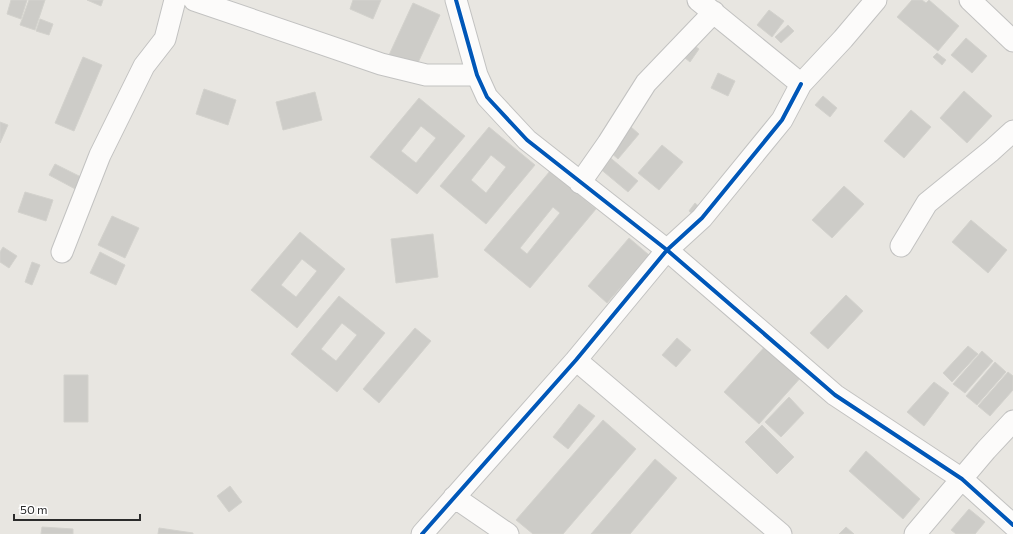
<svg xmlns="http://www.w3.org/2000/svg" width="1013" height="534" font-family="Commissioner,sans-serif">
<rect width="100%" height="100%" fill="#e8e6e1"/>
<path fill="#cdccc8" stroke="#d3d2cd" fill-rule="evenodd" d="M11,0H27L21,19L7,14Z
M29,0H45L35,30L20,25Z
M87,0H103L101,6Z
M353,0H381L373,19L350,9Z
M912,0H922L926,3L929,0L959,26L938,51L897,17Z
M413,3L440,15L416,67L389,55Z
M769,10L784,21L772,37L757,25Z
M40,19L53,24L49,35L36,31Z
M788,25L794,31L781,43L775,37Z
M966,38L987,56L972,73L951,55Z
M689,42L699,49L690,62L680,54Z
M937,53L946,60L942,65L933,57Z
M83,57L102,65L74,131L55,123Z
M718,73L735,81L728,96L711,88Z
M204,89L236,100L228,125L196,114Z
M964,91L992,116L967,143L940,118Z
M315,92L322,120L283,130L276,102Z
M823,96L837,108L830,117L815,105Z
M419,98L465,136L417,194L370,157ZM421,126L436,138L416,163L401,151Z
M911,110L931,127L904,158L884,141Z
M0,122L8,125L0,143Z
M489,127L535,165L486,224L440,186ZM491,155L506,167L486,193L471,180Z
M631,127L639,134L618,159L610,152Z
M662,145L683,162L659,190L638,173Z
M607,155L638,181L628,192L598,167Z
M55,164L85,179L79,191L49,175Z
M550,171L596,209L530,288L484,250ZM553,207L560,213L527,254L520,248Z
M844,186L864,204L832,238L812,220Z
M25,192L53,200L46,221L18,212Z
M695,203L703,210L697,218L689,211Z
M112,216L139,228L125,258L98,245Z
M971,220L1007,250L988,273L952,242Z
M300,232L345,269L297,328L251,290ZM302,259L317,271L296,297L281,285Z
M433,234L438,277L396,283L391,239Z
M629,238L649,255L607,303L588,286Z
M3,247L17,256L9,268L0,262V252Z
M100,252L125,265L116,285L90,273Z
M32,262L40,265L32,285L25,282Z
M846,295L863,311L828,349L810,333Z
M339,296L385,333L337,392L291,354ZM342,323L357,335L336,361L321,349Z
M415,328L431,341L379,403L363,389Z
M677,338L691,350L676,367L662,355Z
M768,343L803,375L759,424L724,392Z
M968,346L978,354L952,382L943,373Z
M982,351L993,361L965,393L953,384Z
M995,362L1006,372L977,405L966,396Z
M1008,372L1013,376V390L990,416L978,406Z
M64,375H88V422H64Z
M934,382L949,393L924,426L907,412Z
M789,397L804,413L781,437L765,422Z
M579,404L595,416L568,449L553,437Z
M603,420L636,449L563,534H533L516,520Z
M762,425L794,457L777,474L745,442Z
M866,451L920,499L903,519L849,471Z
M655,459L677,478L630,534H591Z
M230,486L242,502L229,512L217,496Z
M969,509L985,522L975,534H956L951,530Z
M42,527L73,529V534H41Z
M846,527L854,534H839Z
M159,528L193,533V534H158Z"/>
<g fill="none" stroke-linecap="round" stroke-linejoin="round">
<defs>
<path id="minor" d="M194,0L381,64L426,75H477
M456,0L477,75L487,97L527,140L667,250L835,395L962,479L1013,525
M698,0L801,84L843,39L876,0
M970,0L1013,41
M580,183L608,143L646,83L714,12
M901,246L927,203L991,151L1013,131
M62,252L100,155L144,66L165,39L175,0
M576,360L781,534
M454,497L508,534
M422,534L576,360L667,250L702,218L782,120L801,84
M915,534L986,450L1013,421"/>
</defs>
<use href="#minor" stroke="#c2c2c1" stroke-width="23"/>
<use href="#minor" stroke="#fcfbfa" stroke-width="21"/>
<defs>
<path id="cycleway" d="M456,0L477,75L487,97L527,140L667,250L835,395L962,479L1013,525
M422,534L576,360L667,250L702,218L782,120L801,84"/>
</defs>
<use href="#cycleway" stroke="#fff" stroke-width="6"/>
<use href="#cycleway" stroke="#0057b8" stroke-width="4"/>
</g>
<path d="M14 514v6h126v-6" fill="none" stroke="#2b2b2b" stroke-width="2"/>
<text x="20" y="514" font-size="12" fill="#2b2b2b" stroke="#ffffff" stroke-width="3" paint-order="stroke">50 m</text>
</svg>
